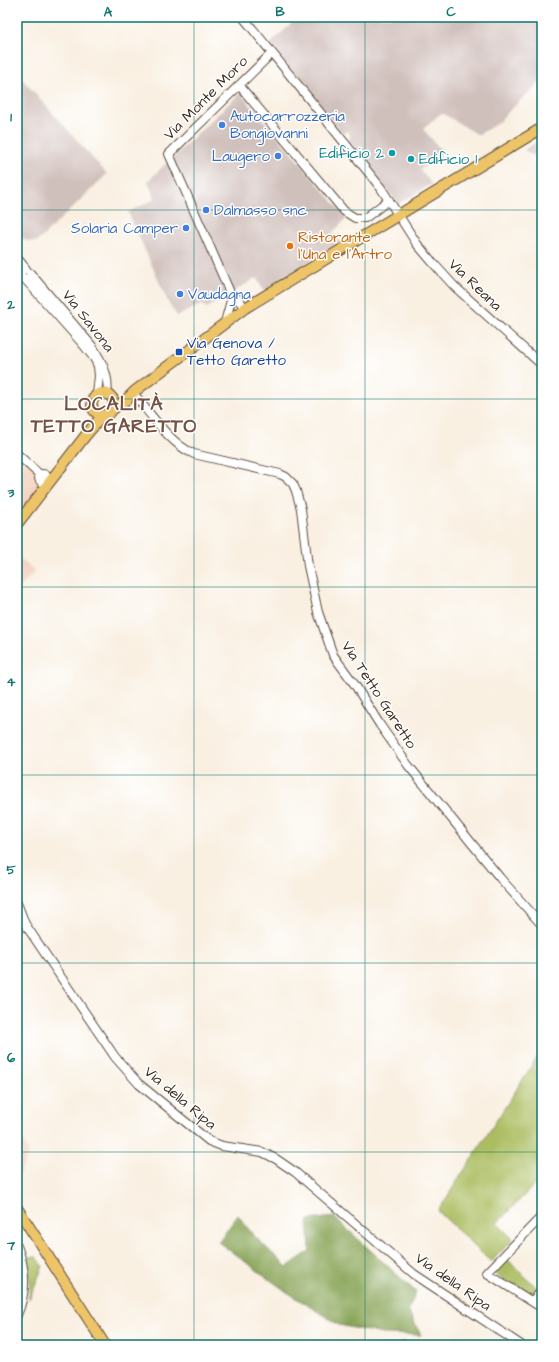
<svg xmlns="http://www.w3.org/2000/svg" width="559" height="1362" font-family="'Architects Daughter',sans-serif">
<rect width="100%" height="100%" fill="#fff"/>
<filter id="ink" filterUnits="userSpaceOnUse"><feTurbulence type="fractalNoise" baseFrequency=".025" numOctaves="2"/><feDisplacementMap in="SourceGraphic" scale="8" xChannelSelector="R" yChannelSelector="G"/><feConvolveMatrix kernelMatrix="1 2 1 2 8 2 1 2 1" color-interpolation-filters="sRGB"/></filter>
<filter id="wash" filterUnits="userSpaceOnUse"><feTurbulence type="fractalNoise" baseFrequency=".012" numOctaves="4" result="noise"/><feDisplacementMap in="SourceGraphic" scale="16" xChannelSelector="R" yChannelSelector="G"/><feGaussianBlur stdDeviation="0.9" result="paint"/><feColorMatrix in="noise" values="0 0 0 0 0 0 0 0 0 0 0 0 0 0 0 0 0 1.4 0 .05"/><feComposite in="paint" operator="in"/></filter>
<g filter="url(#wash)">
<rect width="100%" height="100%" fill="#f9f0e2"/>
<path fill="#f4d3c1" d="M17,449L48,474L49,477L17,518Z
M17,556L35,571L17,591Z
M17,1135L20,1136L29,1153L17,1178Z"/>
<path fill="#d0c0bc" d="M298,17H542V80L502,118L501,121L478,135L444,114H440L423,129L443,152L420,170L432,184L398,204L349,141L350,135L347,131L343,134L269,45Z
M17,73L107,174L37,242L27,241L17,235Z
M240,93L347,218L332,233L341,243L316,257L265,292L256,278L207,308L202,305L199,306L177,316L169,304L128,212L155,199L148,181Z
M542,138V161L524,150Z"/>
<path fill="#abbd60" stroke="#73743f" d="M542,1050V1177L497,1223L513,1239L491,1262L438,1211Z
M35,1256L43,1266L29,1299L30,1277L28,1258Z
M506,1258L538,1289L530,1296L492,1272Z
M17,1259C21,1273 21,1287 17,1302Z"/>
<path fill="#88a456" stroke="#62673a" d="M238,1215L253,1235L287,1267L310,1251L308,1220L334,1217L416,1292L408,1311L421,1335L383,1334L339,1325L287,1292L218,1242Z"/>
</g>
<g filter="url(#ink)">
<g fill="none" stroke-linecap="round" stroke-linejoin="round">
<defs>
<path id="minor" d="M243,17L381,188L417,244L434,264L454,286L542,365
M239,85L344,211L355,218H365L389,200
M17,258L26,269
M17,269L21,274
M30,273L92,346C101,360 110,376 107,394
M24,278L82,343L94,358L98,366L99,376L97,394
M232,297L237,298L245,308
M225,322L232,297L169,154L272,53
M133,393C150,413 170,444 194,454L280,474L286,477L293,484L296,491L301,509L308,566L318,612L333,655L355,685L380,725L408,765L500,878L542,925
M17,454L40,475
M39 478a4 4 0 1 1 8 0a4 4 0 1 1-8 0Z
M17,903L25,924L115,1057L139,1084L209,1141L222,1146L262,1152L276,1159L295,1172L414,1274L521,1345
M542,1216L487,1273L542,1308
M17,1246C26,1269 27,1292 17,1315
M532,1301L542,1291"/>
<path id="major" d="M92 404a11 11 0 1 1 22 0a11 11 0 1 1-22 0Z
M113,409L126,400L135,391L245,308L542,128
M17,524L86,435L103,415
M17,1208L105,1345
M375,1345H402"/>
</defs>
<use href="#minor" stroke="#58483b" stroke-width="10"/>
<use href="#major" stroke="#58483b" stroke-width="12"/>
<use href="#minor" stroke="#fff" stroke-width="8"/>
<use href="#major" stroke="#eec469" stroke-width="10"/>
</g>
</g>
<path fill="none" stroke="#0f766e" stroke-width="1" stroke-opacity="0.55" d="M194,17V1345M365,17V1345M17,210H542M17,399H542M17,587H542M17,775H542M17,963H542M17,1152H542"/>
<g fill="#3f7fe0" stroke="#fff" stroke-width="1.5">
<circle cx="222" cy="125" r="4"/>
<circle cx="278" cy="156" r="4"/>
<circle cx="206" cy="210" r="4"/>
<circle cx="186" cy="228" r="4"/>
<circle cx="180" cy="294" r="4"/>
</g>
<g fill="#0f9aa8" stroke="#fff" stroke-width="1.5">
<circle cx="392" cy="153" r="4"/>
<circle cx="411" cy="159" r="4"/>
</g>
<circle fill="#e8710a" stroke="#fff" stroke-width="1.5" cx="290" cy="246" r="4"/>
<rect fill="#1a4fb4" stroke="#fff" stroke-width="1.5" x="175" y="348" width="8" height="8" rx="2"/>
<g text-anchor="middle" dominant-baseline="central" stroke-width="3" stroke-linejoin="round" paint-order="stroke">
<g font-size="15" fill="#3b2a1e" stroke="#fff">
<text transform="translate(206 98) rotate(-45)">Via Monte Moro</text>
<text transform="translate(475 285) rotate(44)">Via Reana</text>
<text transform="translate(88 321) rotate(52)">Via Savona</text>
<text transform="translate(379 695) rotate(57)">Via Tetto Garetto</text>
<text transform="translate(180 1098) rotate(40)">Via della Ripa</text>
<text transform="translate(453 1282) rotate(35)">Via della Ripa</text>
</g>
<g font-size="15" fill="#366cbe" stroke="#fff" text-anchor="start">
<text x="230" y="116">Autocarrozzeria<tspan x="230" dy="17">Bongiovanni</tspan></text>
<text x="270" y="156" text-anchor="end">Laugero</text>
<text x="214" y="210">Dalmasso snc</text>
<text x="178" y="228" text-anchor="end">Solaria Camper</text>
<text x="188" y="294">Vaudagna</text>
</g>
<g font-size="15" fill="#0d838f" stroke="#fff" text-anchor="end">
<text x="384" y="153">Edificio 2</text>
<text x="419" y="159" text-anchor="start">Edificio 1</text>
</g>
<g font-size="15" fill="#c56008" stroke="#fff" text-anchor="start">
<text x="298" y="237">Ristorante<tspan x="298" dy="17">l’Una e l’Artro</tspan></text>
</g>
<g font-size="15" fill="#164399" stroke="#fff" text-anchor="start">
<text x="187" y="343">Via Genova /<tspan x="187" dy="17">Tetto Garetto</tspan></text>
</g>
<g font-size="19" font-weight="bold" letter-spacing="1" fill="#745142" stroke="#fff">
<text x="114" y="404">LOCALITÀ<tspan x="114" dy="22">TETTO GARETTO</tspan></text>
</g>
</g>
<rect width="559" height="1362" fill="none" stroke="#fff" stroke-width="44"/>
<rect x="22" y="22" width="515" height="1318" fill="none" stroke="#0f766e" stroke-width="1.5"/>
<g font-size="13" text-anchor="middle" font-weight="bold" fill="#0f766e">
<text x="108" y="16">A</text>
<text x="280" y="16">B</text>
<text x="451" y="16">C</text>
<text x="11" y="121">1</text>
<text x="11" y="309">2</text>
<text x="11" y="497">3</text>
<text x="11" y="686">4</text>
<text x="11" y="874">5</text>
<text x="11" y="1062">6</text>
<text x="11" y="1250">7</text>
</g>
</svg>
